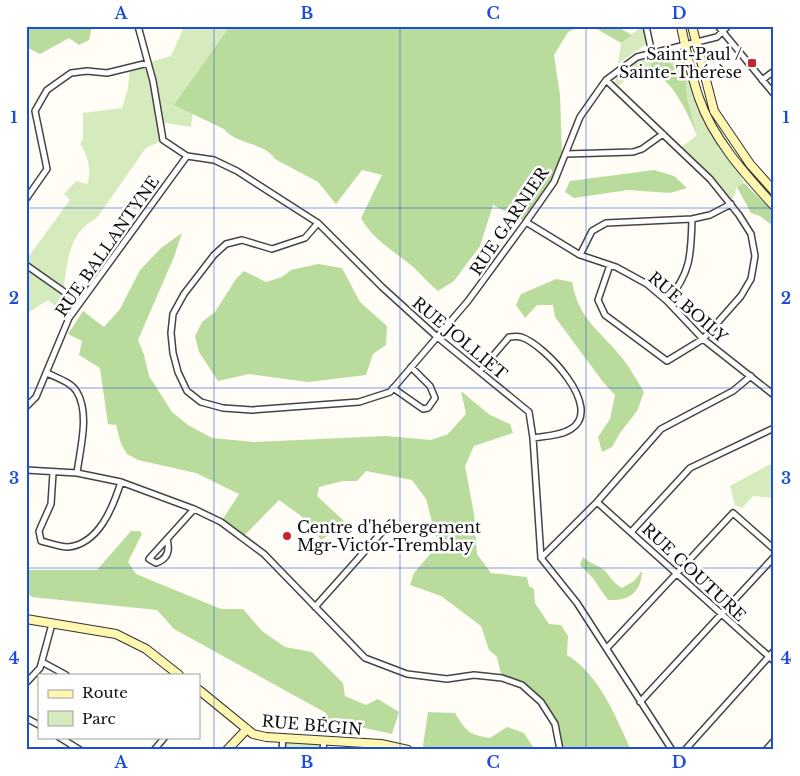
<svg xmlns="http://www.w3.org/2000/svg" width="800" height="776" font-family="'Libre Baskerville',serif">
<rect width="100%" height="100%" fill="#fffdf5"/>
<path fill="#d5ebbd" d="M192,26H230L175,105L193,113L191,127L159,122L163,140L146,148L96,219C62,234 68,279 60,310L48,300L26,314V260L70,200L64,194L76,181L87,184C92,173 88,154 80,144L83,138V113L122,108L128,88L130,68L171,56L184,27L190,29Z
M642,26H644L649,42L618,64L621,43Z
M682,48L685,50L694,86L744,183L737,187L731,204L679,149L697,135L687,98L686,79L667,59L651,63V74L636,70L619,86L615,82C619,59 663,53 682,48Z
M774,462V498L753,496L742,508L735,505L730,486Z
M283,737L324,740L323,750H282Z"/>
<path fill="#b9dc9c" d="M26,26H92L89,40L79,45L69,38L40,54L26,47Z
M230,26H580L568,32L554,55L560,95L562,154L552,180L524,221L493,205L480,246L454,281L438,291C428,283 421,274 412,266C394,251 372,239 361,218L382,175L362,170L336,204L318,182L275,159C265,142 236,145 224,129L174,105Z
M592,26H616L632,35L621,43Z
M667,59L686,79L687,98L697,135C689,117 673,77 651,74V63Z
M654,170L674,176L687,188L670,193L628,190L574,198L565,192L570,181Z
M744,183L774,213V227L760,216L751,213L737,187Z
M182,233L174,257L138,340L144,355L149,376L172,412L188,425L212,438L254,442L386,436L431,440L448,434L466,414L461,391L490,415L510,424L513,433L474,446L465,466L474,514L477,554L491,573L527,577L529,586L534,589L535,603L549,624L561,625L568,636L567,655C599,674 616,717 631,750H560C552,711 540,692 502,678L497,657L489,650L481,626L441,596L410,585L414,573L438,545L426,499L412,480L366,471L357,481H343L319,487L317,496L346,523L321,540L301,516L279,500L242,538L221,522L239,494L196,473L138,460L127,454L121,444L116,425L108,424L100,368L79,355L82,341L68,334L83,311L104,327L120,309L140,270L161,248Z
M318,264L342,268L360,302L387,326L386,345L373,354L366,375L308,382L249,374L218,381L199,352L195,336L202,322L215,312L236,279L244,271L266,282L282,277L291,270Z
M556,279L572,282C579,321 601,331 623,359C631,369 637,381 644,392L637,411L620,433L612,447L602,452L598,437L610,419L615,395L603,382L555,317L553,305H537L525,318L516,305L521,294Z
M131,531H140L142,534L128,562L136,574L221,609H243L262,631L285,647L312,652L343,683L345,696L366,705L378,699L399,712L392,734L328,720L326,713L174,629L157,610L32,597L26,592V570H97Z
M583,557C589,563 598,565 604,570C611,577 613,583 622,588L634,581L642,571C641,593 629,601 608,600L592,577L580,565Z
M428,712L455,713C466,731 469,735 490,738L507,727L524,733L535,750H429L423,746Z"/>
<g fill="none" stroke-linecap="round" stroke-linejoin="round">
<defs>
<path id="street" d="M138,26L153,81L163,140L187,156L214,160L237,171L318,223L382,287L436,336L529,412L533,438L541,558L577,603L672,750
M646,26L652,53
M718,26L774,94
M606,80L710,179L739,215L751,234L755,256L751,279L741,296L703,339L667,361L605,315L598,300L610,265
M762,80L774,71
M566,154L633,152L642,149L663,134
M26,199L47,169L35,111L47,90L71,73L87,71L107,73L148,63
M526,222L580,255L616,267L647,284L667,301L703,339L774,395
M318,223L305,238L272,249L242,240L226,244L214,255L184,294L173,314L171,333L173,353L178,372L187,391L201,402L223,408L252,410L359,402L390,392L468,301L526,222L554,182L580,117L606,80L637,57L717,37L728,26
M580,255L592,231L606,223L692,219L710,215L731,204
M26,265L80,303
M667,301C691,273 691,255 692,219
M480,371L509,337C512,337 517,336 521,337C544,344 605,408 571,429C560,436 545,436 533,438
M47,373C57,378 71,382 77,392C90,414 80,449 77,473
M393,388L423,409L428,408L435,398L430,386L411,367
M26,407L36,397L69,318L187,156
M26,470L77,473L121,482L194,509L221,522L264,554L365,658L407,674L447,679L474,675L502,678L522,685L541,702L555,724L560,750
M53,473L51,504L39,531L41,541C49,543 60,547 68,547C99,544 113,507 121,482
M597,502L774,661
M632,531L690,468L774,428
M167,539C170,550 168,559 156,563L149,559L194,509
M541,558L597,502L661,429L733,391L751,376
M315,607L390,523
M607,648L733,513L774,549
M42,662L66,675
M26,683L40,668L52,624
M640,702L774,557
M26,718L39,725
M59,737L80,750
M154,750L165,737
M282,750L283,737
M323,750L324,740
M685,750L774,651
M766,750L774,741"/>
<path id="secondary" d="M681,26C686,50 691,75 699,98C713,139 745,174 774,206
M692,26L714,111L750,164L774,191
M26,619L116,634L146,649L179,675
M199,690L253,734L266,737L381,744L408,750
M227,750L247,729"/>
</defs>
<use href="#street" stroke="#444" stroke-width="8"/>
<use href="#secondary" stroke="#333" stroke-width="10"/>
<use href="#street" stroke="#fff" stroke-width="5"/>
<use href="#secondary" stroke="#fff6b0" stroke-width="8"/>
</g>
<path fill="none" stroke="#1d4ed8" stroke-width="1" stroke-opacity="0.55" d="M214,26V750M400,26V750M586,26V750M26,208H774M26,388H774M26,568H774"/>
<g fill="#c4262e" stroke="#fff" stroke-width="2">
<rect x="747" y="58" width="10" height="10" rx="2.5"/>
<circle cx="287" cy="536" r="5"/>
</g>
<g text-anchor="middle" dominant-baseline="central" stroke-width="5" stroke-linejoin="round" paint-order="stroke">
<g font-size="16" fill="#111" stroke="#fff" text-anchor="end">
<text x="742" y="54">Saint-Paul /<tspan x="742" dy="18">Sainte-Thérèse</tspan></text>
<text x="297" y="527" text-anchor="start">Centre d'hébergement<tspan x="297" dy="18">Mgr-Victor-Tremblay</tspan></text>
</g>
<g font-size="16" fill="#111" stroke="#fff">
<text transform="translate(509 221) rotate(-56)">RUE GARNIER</text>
<text transform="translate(107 246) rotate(-55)">RUE BALLANTYNE</text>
<text transform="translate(688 307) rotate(41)">RUE BOILY</text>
<text transform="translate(460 338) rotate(40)">RUE JOLLIET</text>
<text transform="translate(694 572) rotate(43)">RUE COUTURE</text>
<text transform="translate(312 725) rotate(5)">RUE BÉGIN</text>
</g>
</g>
<rect width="800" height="776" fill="none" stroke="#ffffff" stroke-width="55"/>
<rect x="38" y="674" width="162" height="65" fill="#ffffff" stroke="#a0a0a0"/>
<rect x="48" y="690" width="25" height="8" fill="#fff6b0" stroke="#a0a0a0"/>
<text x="82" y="698" font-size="15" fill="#111111">Route</text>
<rect x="48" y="711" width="25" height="15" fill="#d5ebbd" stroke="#a0a0a0"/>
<text x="82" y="724" font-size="15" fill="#111111">Parc</text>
<rect x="28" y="28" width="744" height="720" fill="none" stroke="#1d4ed8" stroke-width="2"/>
<g font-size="16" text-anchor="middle" font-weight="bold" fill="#1d4ed8">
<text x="121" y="19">A</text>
<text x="307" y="19">B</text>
<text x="493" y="19">C</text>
<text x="679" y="19">D</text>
<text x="14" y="123">1</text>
<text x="786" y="123">1</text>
<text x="14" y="304">2</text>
<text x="786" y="304">2</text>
<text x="14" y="484">3</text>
<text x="786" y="484">3</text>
<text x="14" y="664">4</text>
<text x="786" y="664">4</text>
<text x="121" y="768">A</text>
<text x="307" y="768">B</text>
<text x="493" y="768">C</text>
<text x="679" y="768">D</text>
</g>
</svg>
